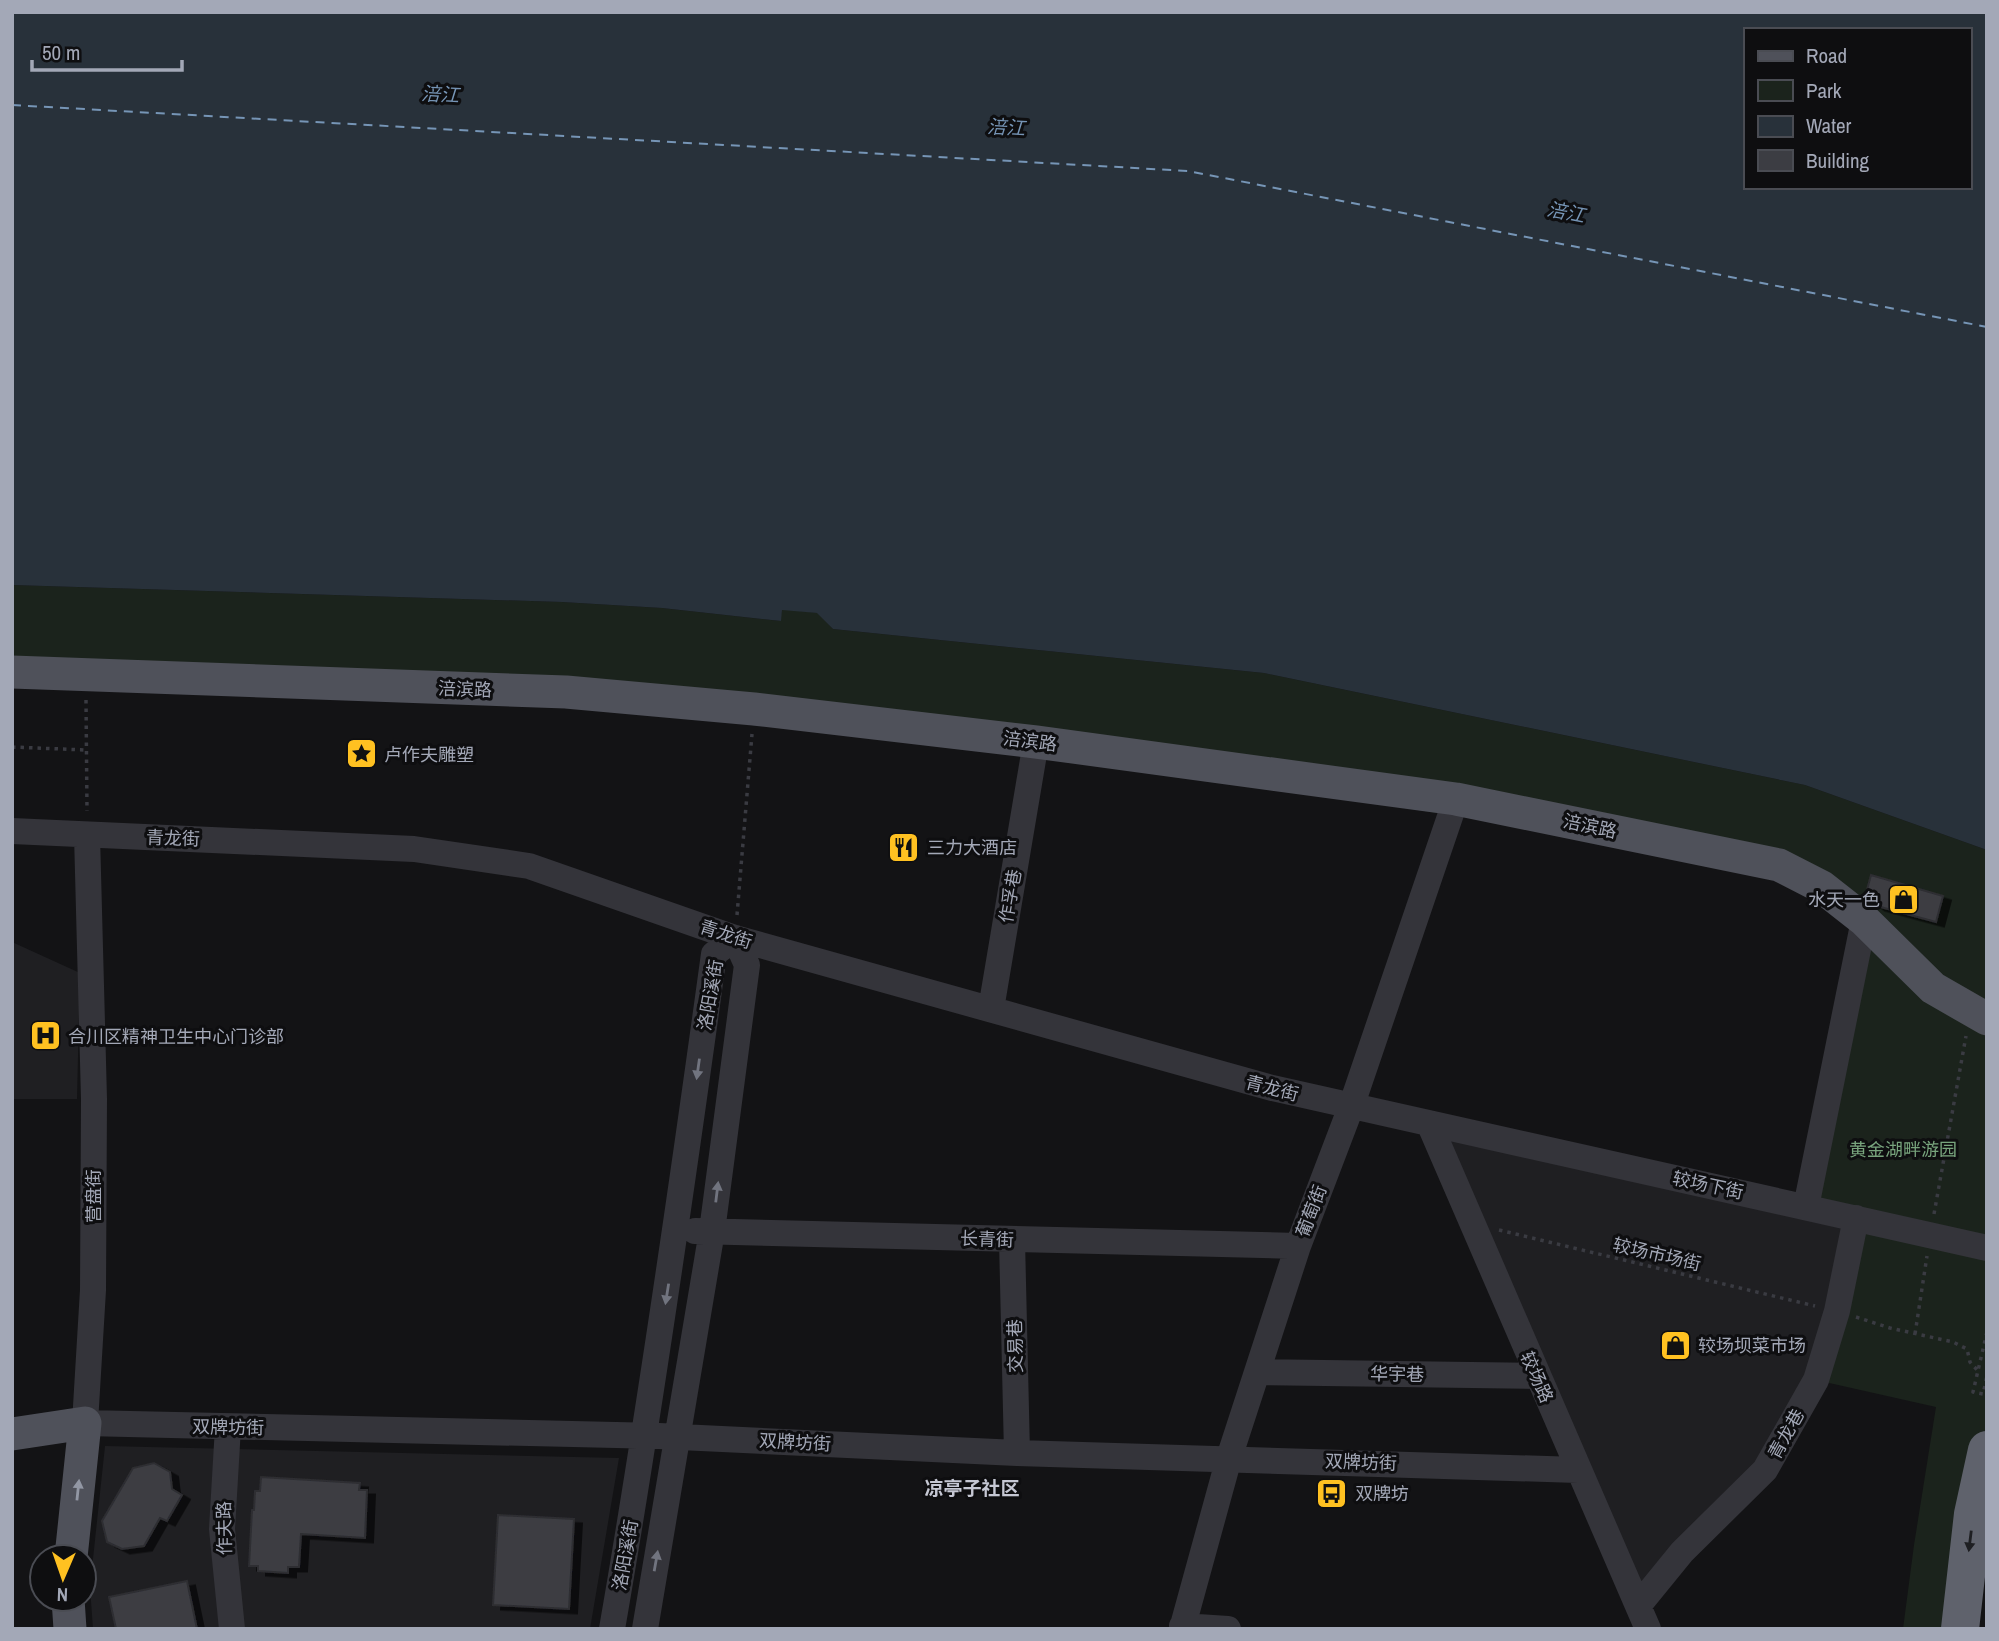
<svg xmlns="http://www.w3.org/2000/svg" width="1999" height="1641" font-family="'Archivo Narrow','Noto Sans SC',sans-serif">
<defs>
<filter id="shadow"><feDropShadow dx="8" dy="4.5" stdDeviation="0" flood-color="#0009"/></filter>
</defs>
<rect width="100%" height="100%" fill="#131315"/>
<path fill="#1f1f22" d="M12,942L80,973L77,1099H12Z
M1429,1123L1856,1218L1837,1311L1765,1470L1638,1606Z
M105,1446L619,1458L590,1629H93L90,1587Z"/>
<path fill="#1b231c" d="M12,585L562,602L662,608L780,621L782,609L818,613L833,629L1264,673L1805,785L1987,850V1449L1961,1629H1903L1914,1545L1936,1407L1816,1380L1856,1219L1806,1207L1864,921L1780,865L754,709L12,672Z"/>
<path fill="#28313a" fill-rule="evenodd" d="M12,12H1987V850L1805,785L1264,673L833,629L817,613L782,610L781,621L662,608L562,602L12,585ZM1745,30H1969V187H1745Z"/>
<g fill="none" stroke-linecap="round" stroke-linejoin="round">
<path stroke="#7695b6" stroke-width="2" stroke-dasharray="9 7" stroke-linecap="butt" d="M12,105L1188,171L1987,327"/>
</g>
<path fill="#3c3d43" stroke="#2d2d31" stroke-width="2" filter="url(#shadow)" d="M1871,875L1943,896L1936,922L1877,906L1865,897Z
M154,1463L170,1472L172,1489L182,1495L167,1521L160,1518L144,1546L122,1549L107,1542L102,1521L133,1468Z
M261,1477L360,1483L359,1490H367L365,1538L301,1534L299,1567H288V1573L258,1571V1566H249L252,1510H254L255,1491H260Z
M498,1515L574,1519L569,1609L493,1605Z
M187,1581L197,1629H116L109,1597Z"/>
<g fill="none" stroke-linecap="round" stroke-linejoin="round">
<path stroke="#3a3b42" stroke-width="3.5" stroke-dasharray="3.5 5" stroke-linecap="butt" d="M86,700L87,811
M12,747L86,750
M737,915L752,734
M1934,1214L1966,1036
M1499,1230L1815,1306
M1856,1317L1890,1328L1953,1342L1967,1349L1970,1362L1978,1371
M1987,1332L1973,1392L1983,1394L1987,1376
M1915,1334L1927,1256"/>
<path stroke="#34343a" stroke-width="26" d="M12,831L414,849L529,866L735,938L1272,1088L1987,1248
M87,835L94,1099L93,1290L85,1423L659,1436L1017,1453L1578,1470
M991,1009L1036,742
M1429,1123L1648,1629
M1806,1207L1864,920
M695,1231L1298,1246
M1012,1240L1017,1453
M1258,1372L1537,1376
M228,1427L222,1529L232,1629
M1638,1606L1682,1552L1765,1470L1816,1380L1837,1311L1856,1218
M1182,1626L1228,1629
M612,1629C651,1404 683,1180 714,954L735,938L747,965L712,1231L645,1629
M1182,1629L1229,1458L1298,1246L1351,1107L1456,799"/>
<path stroke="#4f515a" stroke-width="33" d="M12,672L566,692L754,709L1036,742L1456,799L1779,865L1822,887L1864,920L1933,988L1987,1019
M12,1434L85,1423L71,1557
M68,1599L70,1629"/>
<path stroke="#5f626c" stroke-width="38" d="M1960,1629L1973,1514L1987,1450"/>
</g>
<defs><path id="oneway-solid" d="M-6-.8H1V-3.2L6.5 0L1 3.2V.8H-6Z" transform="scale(1.75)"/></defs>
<g fill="#71747f">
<use href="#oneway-solid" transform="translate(698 1069) rotate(98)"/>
<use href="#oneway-solid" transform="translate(717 1192) rotate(-83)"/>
<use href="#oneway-solid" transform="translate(667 1294) rotate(99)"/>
<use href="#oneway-solid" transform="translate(656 1561) rotate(-80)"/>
</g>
<use fill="#9297a4" href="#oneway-solid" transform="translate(78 1490) rotate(-84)"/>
<use fill="#1e1f22" href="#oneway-solid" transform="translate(1970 1541) rotate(97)"/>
<defs>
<symbol id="sight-square" viewBox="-11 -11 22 22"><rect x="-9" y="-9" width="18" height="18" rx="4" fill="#ffc121" stroke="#0e0e10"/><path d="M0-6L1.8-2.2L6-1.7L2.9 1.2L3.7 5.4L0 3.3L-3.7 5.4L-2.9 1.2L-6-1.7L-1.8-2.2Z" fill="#111"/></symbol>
<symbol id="restaurant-square" viewBox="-11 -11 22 22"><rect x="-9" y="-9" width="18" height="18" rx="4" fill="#ffc121" stroke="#0e0e10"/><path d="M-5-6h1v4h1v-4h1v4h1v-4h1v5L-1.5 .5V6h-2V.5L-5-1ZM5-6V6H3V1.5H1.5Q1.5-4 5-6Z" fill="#111"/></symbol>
<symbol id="shop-square" viewBox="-11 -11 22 22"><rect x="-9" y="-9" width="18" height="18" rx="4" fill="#ffc121" stroke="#0e0e10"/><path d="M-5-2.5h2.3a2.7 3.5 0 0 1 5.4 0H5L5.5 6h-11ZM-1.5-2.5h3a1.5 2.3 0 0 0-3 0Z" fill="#111"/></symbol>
<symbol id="hospital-square" viewBox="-11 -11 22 22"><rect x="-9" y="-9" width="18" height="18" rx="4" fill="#ffc121" stroke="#0e0e10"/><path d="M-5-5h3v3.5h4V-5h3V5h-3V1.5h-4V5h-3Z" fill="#111"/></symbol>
<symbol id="bus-square" viewBox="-11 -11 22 22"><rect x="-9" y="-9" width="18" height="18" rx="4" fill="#ffc121" stroke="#0e0e10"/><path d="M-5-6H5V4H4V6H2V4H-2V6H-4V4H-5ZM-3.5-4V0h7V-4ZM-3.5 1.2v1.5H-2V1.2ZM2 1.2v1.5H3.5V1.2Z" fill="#111"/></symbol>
</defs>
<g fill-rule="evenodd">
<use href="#sight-square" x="344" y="736" width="35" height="35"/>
<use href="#restaurant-square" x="886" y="830" width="35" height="35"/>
<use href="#shop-square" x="1886" y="882" width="35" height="35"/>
<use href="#hospital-square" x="28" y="1018" width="35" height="35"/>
<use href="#shop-square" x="1658" y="1328" width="35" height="35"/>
<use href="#bus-square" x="1314" y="1476" width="35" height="35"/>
</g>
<g text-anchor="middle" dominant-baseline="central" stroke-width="6" stroke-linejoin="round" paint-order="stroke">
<g font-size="18" fill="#a3a8b7" stroke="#0e0e10">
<text transform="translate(465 689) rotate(2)">涪滨路</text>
<text transform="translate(1030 741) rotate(7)">涪滨路</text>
<text transform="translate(1590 826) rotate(12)">涪滨路</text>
<text transform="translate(173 838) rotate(2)">青龙街</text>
<text transform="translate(1010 896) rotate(-80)">作孚巷</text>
<text transform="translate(726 934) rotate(18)">青龙街</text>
<text transform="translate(710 995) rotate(-80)">洛阳溪街</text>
<text transform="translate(1272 1088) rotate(14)">青龙街</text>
<text transform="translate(1708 1185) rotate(12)">较场下街</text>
<text transform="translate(93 1196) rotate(-90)">营盘街</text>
<text transform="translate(1311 1211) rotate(-69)">葡萄街</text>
<text transform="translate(987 1239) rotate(2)">长青街</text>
<text transform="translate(1657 1254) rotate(13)">较场市场街</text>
<text transform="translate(1015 1346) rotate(-91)">交易巷</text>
<text transform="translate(1397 1374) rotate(1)">华宇巷</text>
<text transform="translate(1537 1377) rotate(66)">较场路</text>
<text transform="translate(228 1427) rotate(1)">双牌坊街</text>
<text transform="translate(1786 1434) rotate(-61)">青龙巷</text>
<text transform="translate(795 1442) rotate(3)">双牌坊街</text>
<text transform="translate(1361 1462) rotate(2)">双牌坊街</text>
<text transform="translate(224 1528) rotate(-91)">作夫路</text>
<text transform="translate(625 1555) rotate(-80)">洛阳溪街</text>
</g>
<g font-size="18" fill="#a3a8b7" stroke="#0e0e10" text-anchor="start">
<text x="384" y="754">卢作夫雕塑</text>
<text x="927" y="847">三力大酒店</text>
<text x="1880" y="899" text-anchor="end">水天一色</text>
<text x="68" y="1036">合川区精神卫生中心门诊部</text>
<text x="1698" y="1345">较场坝菜市场</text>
<text x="1355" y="1493">双牌坊</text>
</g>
<g font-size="18" fill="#78a47d" stroke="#0e0e10">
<text x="1903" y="1149">黄金湖畔游园</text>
</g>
<g font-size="19" font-style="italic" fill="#7695b6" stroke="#0e0e10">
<text transform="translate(440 94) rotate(3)">涪江</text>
<text transform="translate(1006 127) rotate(3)">涪江</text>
<text transform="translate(1566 212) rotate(11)">涪江</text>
</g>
<g font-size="19" font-weight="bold" fill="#c5c7d3" stroke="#0e0e10">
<text x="972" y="1488">凉亭子社区</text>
</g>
</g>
<rect width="1999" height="1641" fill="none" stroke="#a3a8b7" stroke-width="28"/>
<rect x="1744" y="28" width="228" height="161" fill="#0e0e10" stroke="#4a4c53" stroke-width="2"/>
<rect x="1758" y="51" width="35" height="10" fill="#4f515a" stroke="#4a4c53" stroke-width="2"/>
<text x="1806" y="63" font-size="21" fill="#a3a8b7">Road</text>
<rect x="1758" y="80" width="35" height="21" fill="#1b231c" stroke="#4a4c53" stroke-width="2"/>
<text x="1806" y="98" font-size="21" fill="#a3a8b7">Park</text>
<rect x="1758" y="116" width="35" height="21" fill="#28313a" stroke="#4a4c53" stroke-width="2"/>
<text x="1806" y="133" font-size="21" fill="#a3a8b7">Water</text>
<rect x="1758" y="150" width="35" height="21" fill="#3c3d43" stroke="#4a4c53" stroke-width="2"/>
<text x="1806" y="168" font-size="21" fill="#a3a8b7">Building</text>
<g transform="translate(63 1578) rotate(182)"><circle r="33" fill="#0e0e10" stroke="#4a4c53" stroke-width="2"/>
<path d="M0-5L12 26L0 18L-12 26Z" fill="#ffc121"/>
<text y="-10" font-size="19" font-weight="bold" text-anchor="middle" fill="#a3a8b7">N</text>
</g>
<path d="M32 60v10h150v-10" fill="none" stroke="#a3a8b7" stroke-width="3.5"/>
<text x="42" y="60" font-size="21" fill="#a3a8b7" stroke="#0e0e10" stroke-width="5" paint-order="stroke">50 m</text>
</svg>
